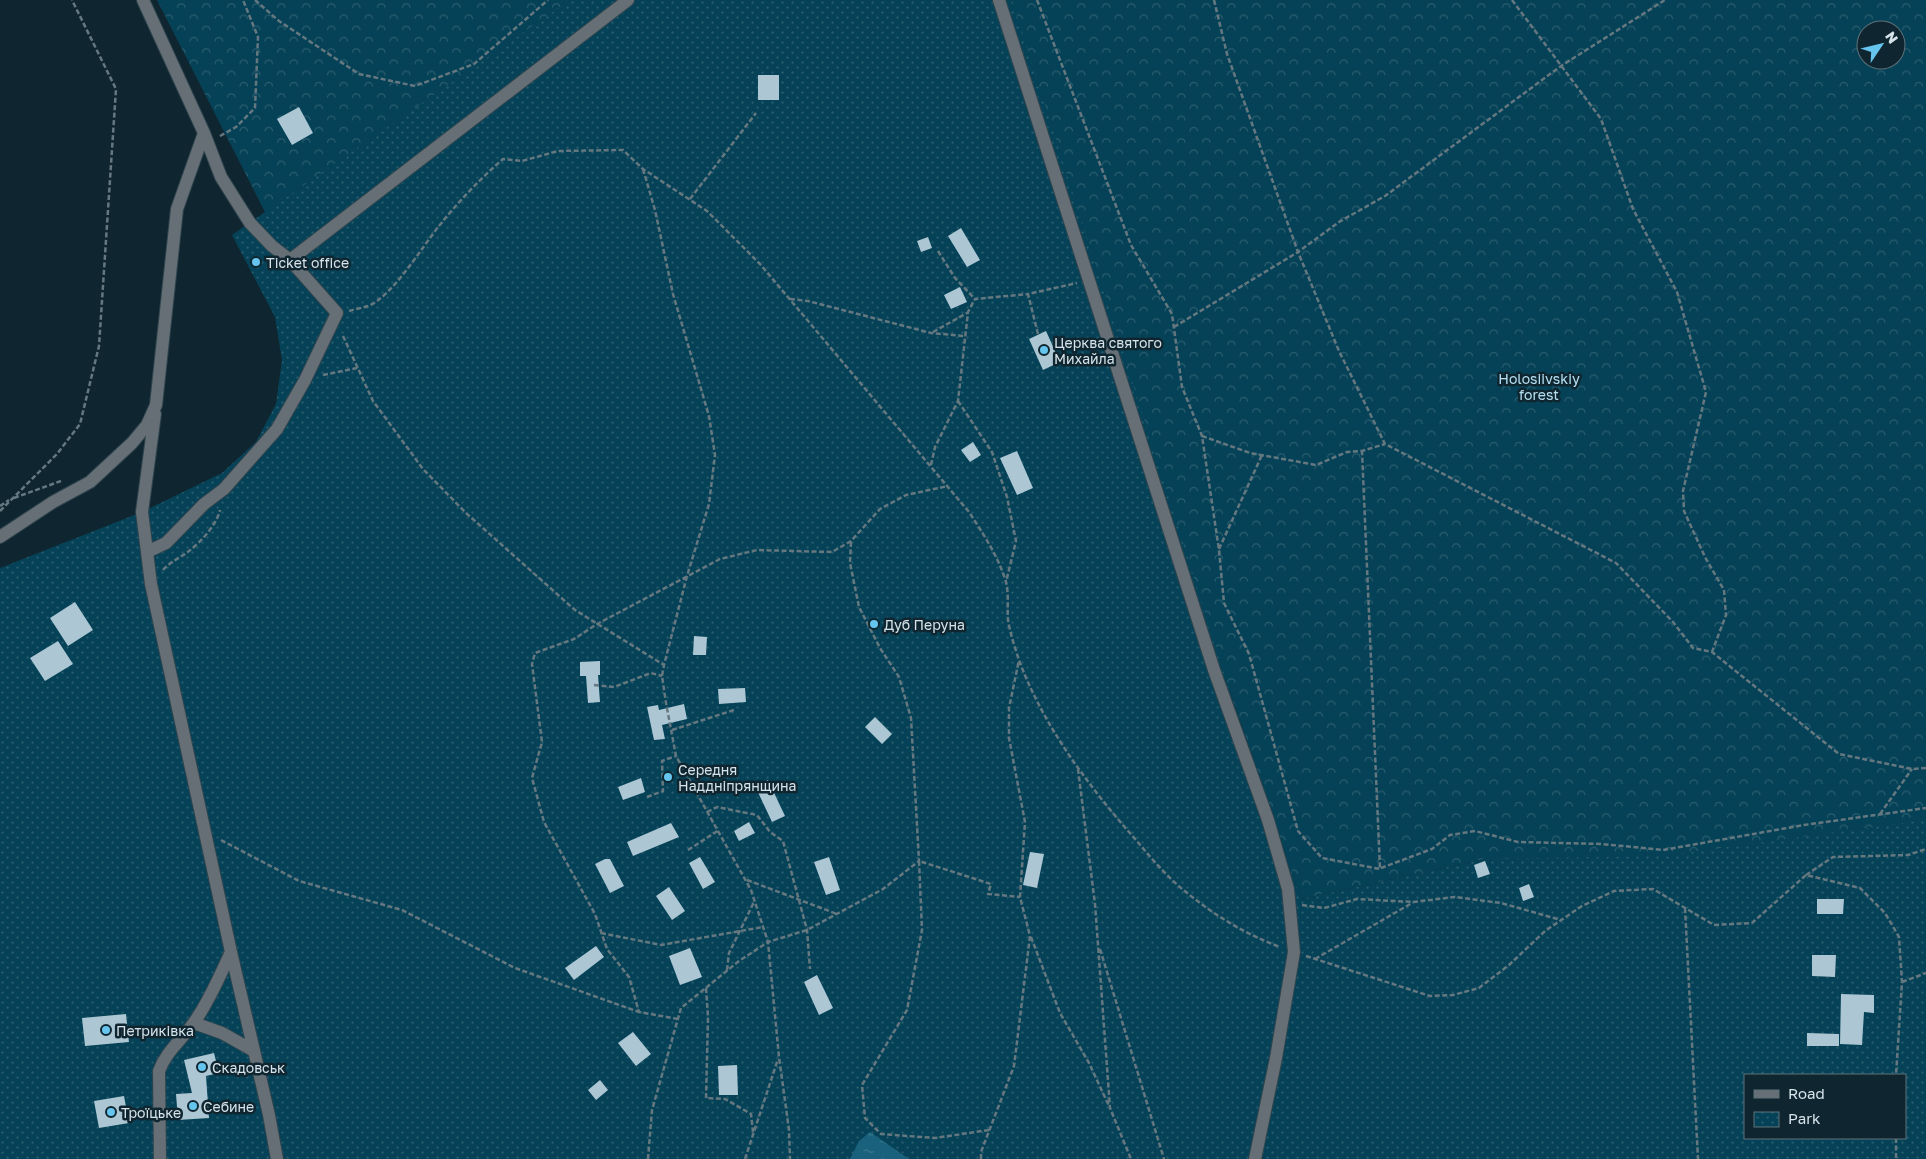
<svg xmlns="http://www.w3.org/2000/svg" width="1926" height="1159" font-family="'Golos Text',sans-serif">
<defs>
<pattern id="forest-crowns" width="20" height="18" patternUnits="userSpaceOnUse" patternTransform="scale(1.25)"><rect width="20" height="18" fill="#064257"/><path d="M2 6a3 3 0 1 1 6 0M12 15a3 3 0 1 1 6 0" fill="none" stroke="#2a5d6f"/></pattern>
<pattern id="park-dots" width="8" height="8" patternUnits="userSpaceOnUse" patternTransform="scale(1.25)"><rect width="8" height="8" fill="#064257"/><path d="M2 2h.1M6 6h.1" fill="none" stroke="#2a5d6f" stroke-width="1.8" stroke-linecap="round"/></pattern>
<pattern id="water-ripples" width="26" height="14" patternUnits="userSpaceOnUse" patternTransform="scale(1.25)"><rect width="26" height="14" fill="#19617c"/><path d="M2 4q2-2 4 0t4 0M15 11q2-2 4 0t4 0" fill="none" stroke="#3a788f"/></pattern>
</defs>
<rect width="100%" height="100%" fill="#0f2630"/>
<path fill="url(#forest-crowns)" fill-rule="evenodd" d="M157,0H687L293,241L266,214Z
M753,0H1926V918L1484,859L1301,899L1226,679ZM1866,30H1896V60H1866Z"/>
<path fill="url(#park-dots)" fill-rule="evenodd" d="M570,0H1012L1226,679L1301,899L1484,859L1661,856L1926,820V1159H0V568L142,512L222,473L256,442L276,404L282,360L275,317L232,235ZM1745,1075H1905V1138H1745Z"/>
<path fill="url(#water-ripples)" d="M870,1132L909,1159H850L859,1141Z"/>
<path fill="#acc6d3" d="M758,75H779V100H758Z
M299,107L313,133L292,145L277,119Z
M961,228L980,260L967,267L948,236Z
M928,237L932,248L921,252L917,241Z
M960,287L967,302L951,309L944,295Z
M1046,331L1060,362L1043,370L1029,339Z
M973,442L981,455L970,462L961,450Z
M1017,451L1033,488L1017,495L1000,458Z
M75,602L93,630L68,646L50,618Z
M694,636L707,637L706,655H693Z
M58,641L73,664L45,681L30,658Z
M600,661V675H598L600,702L588,703L586,676H580V662Z
M745,688L746,702L719,704L718,689Z
M684,704L687,719L662,725L665,739L654,740L647,707L658,705L659,710Z
M875,717L892,734L882,744L865,727Z
M641,778L645,792L623,800L618,787Z
M768,780L785,816L772,822L755,786Z
M749,822L755,833L739,841L734,831Z
M671,823L679,837L633,856L627,842Z
M1030,852L1044,854L1037,888L1023,885Z
M700,857L715,882L703,889L689,863Z
M829,857L840,890L826,895L814,862Z
M605,859H610L624,886L610,893L595,864Z
M1485,861L1490,874L1478,878L1474,865Z
M1529,884L1534,897L1523,901L1519,888Z
M669,887L685,911L672,920L656,896Z
M1817,899H1844L1843,914H1817Z
M596,946L604,957L574,980L565,968Z
M690,948L702,977L680,985L669,956Z
M1812,955H1836L1835,977L1812,976Z
M817,975L833,1008L819,1015L804,982Z
M1841,994L1874,995V1013L1864,1012L1862,1045L1840,1044Z
M126,1014L129,1042L85,1046L82,1018Z
M633,1032L651,1054L636,1066L618,1043Z
M1807,1033L1839,1034V1046H1807Z
M214,1053L219,1073L206,1076L209,1118L178,1120L176,1094L192,1093L184,1060Z
M737,1065L738,1095H719L718,1066Z
M600,1080L608,1090L596,1100L588,1090Z
M124,1096L129,1123L99,1128L94,1101Z"/>
<g fill="none" stroke-linecap="round" stroke-linejoin="round">
<defs>
<path id="minor" d="M143,0L204,133L221,177L250,223L272,246L290,260L628,0
M999,0L1214,670L1268,820L1288,889L1294,952L1276,1058L1255,1159
M0,537L53,502L90,482L132,443L147,425L156,405L177,209L204,133
M147,552L142,512L155,414
M194,1023L222,1033L254,1051
M160,1159L159,1071C166,1051 183,1039 195,1021C210,1000 220,975 231,952
M277,1159L269,1115L231,952L151,584L147,552L166,543L204,504L224,489L277,429L305,380L337,313L290,260"/>
</defs>
<use href="#minor" stroke="#2f444e" stroke-width="14"/>
<path stroke="#657880" stroke-width="2.5" stroke-dasharray="5 2.5" stroke-linecap="butt" d="M255,0L279,21L359,74L415,86L474,64L548,0
M1037,0L1131,245L1172,314L1182,387L1202,436L1219,550L1224,603L1249,654L1298,831L1322,858L1380,869L1362,451
M1214,0L1227,54L1298,252L1339,351L1385,444L1616,563L1673,622L1693,648L1712,652L1839,754L1912,769L1926,768
M1512,0L1601,119L1633,209L1677,292L1706,392L1683,491L1684,511L1705,557L1724,590L1726,615L1712,652
M220,136L236,127L255,108L258,37L243,0
M643,169L655,210L673,294L709,416L715,455L709,504L687,576L664,665L662,676L666,703L676,756L751,890L768,942L779,1057L789,1130L790,1159
M690,199L756,113
M938,251L955,278L975,299
M790,299L808,301L931,333L964,336
M349,311C355,309 362,308 368,306C392,297 422,247 439,226C458,202 480,179 503,159L522,161L558,151L623,150L643,169L707,211L760,264L969,512C984,535 998,556 1006,582C1009,594 1007,608 1008,620C1010,633 1015,648 1019,660C1043,726 1090,788 1136,840C1151,858 1167,877 1186,892C1214,915 1245,934 1280,947
M1174,327L1298,252L1339,222L1385,196L1561,66L1665,0
M933,332L967,313
M1038,334L1028,294L1077,283
M343,336L373,401L423,469L466,513L575,610L664,665
M323,375L357,368
M958,401L992,452L1007,497L1016,541L1006,582
M1202,436L1250,453L1316,465L1347,452L1362,451L1385,444
M931,465L935,447L958,401L968,312L975,299L1028,294
M14,498L61,481
M0,506L9,500
M0,511L57,454L80,424L99,346L116,89L72,0
M1219,549L1262,455
M163,570C171,561 180,558 189,551C201,542 217,524 220,510
M594,685L614,687L651,673L662,676
M672,730L734,710
M1078,769L1095,904L1110,1108L1131,1159
M647,797L663,791L662,761L676,756
M707,812L717,807L757,815L770,832L783,841L807,930L810,969
M1880,814L1912,769
M221,840L299,881L402,910L515,968L639,1012
M688,850L719,830
M1381,868L1432,849L1450,835L1475,831L1518,842L1602,844L1663,850L1804,825L1926,808
M1806,875L1833,857L1908,855L1926,849
M747,880L837,914
M1302,905L1324,908L1357,899L1413,902L1455,897L1501,903L1561,920
M1685,908L1698,1159
M601,933L661,945L763,927
M1031,937L1060,1013L1089,1063L1109,1106
M1100,949L1164,1159
M1306,956L1430,996L1453,995L1479,988L1509,965L1545,931L1582,906L1614,891L1653,889L1714,925L1752,923L1806,875L1860,888L1885,913L1899,937L1902,982L1896,1075
M1315,959L1412,903
M727,970L729,953L754,902
M1902,982L1926,973
M706,988L708,1017L706,1098L725,1099L751,1114L753,1132
M678,1019L639,1012L629,977L607,949L595,914L544,822L532,778L542,742L532,664L535,653L574,639L597,624L720,559L757,550L832,552L851,541L880,509L906,495L948,486
M989,1130L935,1138L881,1134L865,1118L862,1085L907,1010L922,930L919,861L991,884L988,894L1020,897
M1896,1138V1159
M648,1159L652,1110L681,1008L739,961L768,942L807,930L883,889L919,861L911,718L899,677L880,648L859,607L850,563L851,541
M745,1159L778,1059
M981,1159V1152L1014,1066L1030,936L1020,897L1025,822L1009,738V708L1019,660"/>
<use href="#minor" stroke="#656f75" stroke-width="12"/>
</g>
<g fill="#65c5ee" stroke="#0f2630" stroke-width="2">
<circle cx="256" cy="262" r="5"/>
<circle cx="1044" cy="350" r="5"/>
<circle cx="874" cy="624" r="5"/>
<circle cx="668" cy="777" r="5"/>
<circle cx="106" cy="1030" r="5"/>
<circle cx="202" cy="1067" r="5"/>
<circle cx="193" cy="1106" r="5"/>
<circle cx="111" cy="1112" r="5"/>
</g>
<g text-anchor="middle" dominant-baseline="central" stroke-width="5" stroke-linejoin="round" paint-order="stroke">
<g font-size="14" fill="#d6e3ea" stroke="#0f2630" text-anchor="start">
<text x="266" y="262">Ticket office</text>
<text x="1054" y="342">Церква святого<tspan x="1054" dy="16">Михайла</tspan></text>
<text x="884" y="624">Дуб Перуна</text>
<text x="678" y="769">Середня<tspan x="678" dy="16">Наддніпрянщина</tspan></text>
<text x="116" y="1030">Петриківка</text>
<text x="212" y="1067">Скадовськ</text>
<text x="203" y="1106">Себине</text>
<text x="121" y="1112">Троїцьке</text>
</g>
<g font-size="14" fill="#b5e0f4" stroke="#0f2630">
<text x="1539" y="378">Holosiivskiy<tspan x="1539" dy="16">forest</tspan></text>
</g>
</g>
<rect x="1744" y="1074" width="162" height="65" fill="#0f2630" stroke="#5f727a"/>
<rect x="1754" y="1090" width="25" height="8" fill="#656f75" stroke="#5f727a"/>
<text x="1788" y="1099" font-size="15" fill="#d6e3ea">Road</text>
<rect x="1754" y="1112" width="25" height="15" fill="url(#park-dots)" stroke="#5f727a"/>
<text x="1788" y="1124" font-size="15" fill="#d6e3ea">Park</text>
<g transform="translate(1881 45) rotate(55)"><circle r="24" fill="#0f2630" stroke="#5f727a"/>
<path d="M0-4L9 19L0 12L-9 19Z" fill="#65c5ee"/>
<text y="-8" font-size="14" font-weight="bold" text-anchor="middle" fill="#d6e3ea">N</text>
</g>
</svg>
